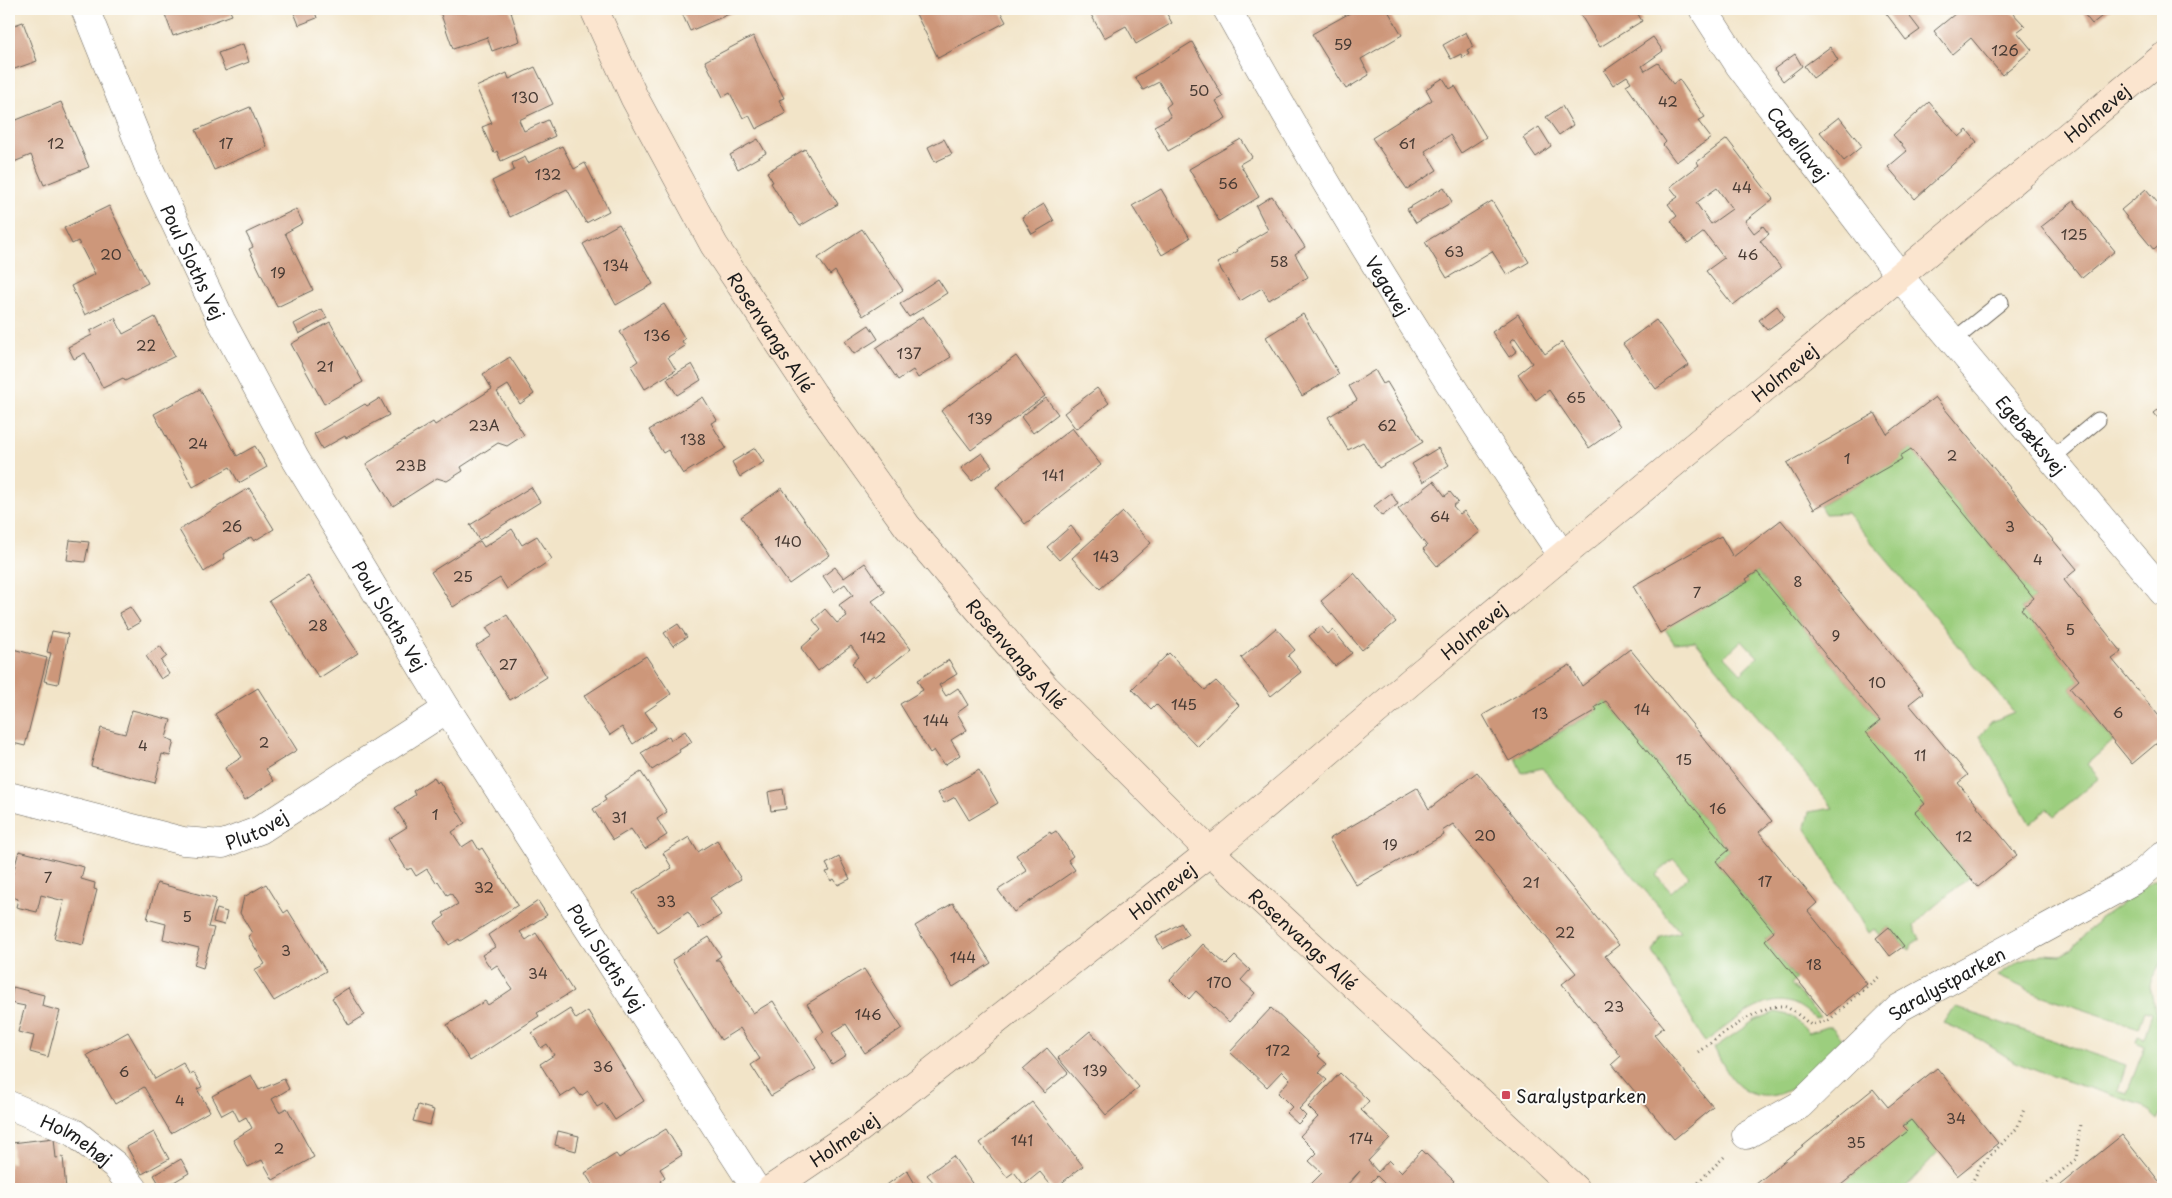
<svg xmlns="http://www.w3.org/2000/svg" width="2172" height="1198" font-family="'Playpen Sans',sans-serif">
<rect width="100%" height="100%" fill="#fdfcf7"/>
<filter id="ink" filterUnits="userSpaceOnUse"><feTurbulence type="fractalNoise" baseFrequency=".02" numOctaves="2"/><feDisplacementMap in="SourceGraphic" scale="10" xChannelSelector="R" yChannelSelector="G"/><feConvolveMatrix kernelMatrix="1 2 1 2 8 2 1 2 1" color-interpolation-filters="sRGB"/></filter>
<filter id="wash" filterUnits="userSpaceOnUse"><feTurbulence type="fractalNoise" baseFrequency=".0096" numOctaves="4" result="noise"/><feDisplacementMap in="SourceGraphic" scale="20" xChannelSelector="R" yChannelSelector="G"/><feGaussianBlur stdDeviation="1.12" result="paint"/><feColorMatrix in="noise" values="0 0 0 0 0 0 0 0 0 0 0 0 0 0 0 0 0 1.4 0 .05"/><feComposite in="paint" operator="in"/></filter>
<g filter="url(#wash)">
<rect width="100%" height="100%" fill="#f2e4c8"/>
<path fill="#9cce7e" stroke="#5c754d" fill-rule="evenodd" d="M1911,449L2034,598L2021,609L2079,680L2070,688L2113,741L2087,764L2099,778L2054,816L2047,809L2030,824L1980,736L1991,722L2014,712L1847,513L1825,514L1820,506L1901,459L1900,456Z
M1757,572L1880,721L1925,804L1916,812L1969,877L1930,910L1914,926L1920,939L1912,944L1910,950L1904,946L1889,927L1879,935L1874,929L1869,933L1805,827L1809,812L1833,808L1695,641L1674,643L1665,629L1747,583L1746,579ZM1742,640L1758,657L1741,673L1725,656Z
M1606,701L1729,850L1716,861L1774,932L1765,940L1796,979L1791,984L1820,1017L1815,1018C1807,1012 1798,1004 1788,1002C1760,996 1727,1027 1705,1042L1653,952L1661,937L1680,932L1542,768L1522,773L1515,758L1597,711L1595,707ZM1673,859L1689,876L1671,892L1656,875Z
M2153,880H2163V960L2151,981L2150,987L2163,1046V1110L2158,1120L2142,1105L2042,1073L2015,1062L1974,1036L1943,1023L1949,1014L1957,1008L2126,1065L2118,1090L2127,1093L2145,1046L2136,1042L2138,1036L2144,1038L2152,1013L2145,1011L2139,1028L2037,994L1998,976L2018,962L2043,954L2061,955L2072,949L2098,920Z
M1776,1012L1792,1016L1809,1033L1826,1027H1832L1846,1043C1819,1066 1778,1118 1739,1086C1728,1077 1721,1060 1714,1048L1755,1020Z
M1911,1120L1938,1153L1904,1189H1836L1907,1131L1903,1126Z"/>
<g id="blocks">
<path fill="#cd977a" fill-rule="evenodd" d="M163,9H229L232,15L173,36Z
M296,9H314L317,18L299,25L293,10Z
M439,9H510L520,41L492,51L487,37L453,49Z
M680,9H735L736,11L690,31Z
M921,9H999L1006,22L938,58L915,12Z
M1093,9H1164L1172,23L1136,44L1126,26L1104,38L1089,11Z
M1357,9H1387L1402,35L1361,59L1369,75L1346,89L1312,34Z
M1577,9H1635L1642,21L1600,47Z
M1890,9H1904L1920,30L1906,40L1885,12Z
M1961,9H2009L2025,26L2017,32L2032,50L2002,75L1971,38L1952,54L1934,31Z
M2080,9H2111L2092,24Z
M23,22L37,61L9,71V27Z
M1466,32L1473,47L1467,50L1469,54L1463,58L1461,54L1451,59L1443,45Z
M753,36L784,98L779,100L786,113L756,129L749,115L743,118L730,93L723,97L705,61Z
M1653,37L1663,51L1642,66L1645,71L1658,63L1673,84L1679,79L1705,117L1698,121L1711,138L1676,162L1663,145L1666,142L1626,85L1631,82L1627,76L1613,85L1604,71Z
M1192,42L1223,97L1216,101L1226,118L1168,151L1154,126L1171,117L1166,107L1171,103L1159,82L1143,90L1135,77Z
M243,44L249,62L225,71L218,53Z
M1830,47L1838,60L1813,78L1804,66Z
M1795,54L1802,66L1783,81L1774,69Z
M535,67L553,104L519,120L524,131L548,120L555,136L501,161L497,151L494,153L482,127L492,123L476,87L507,73L509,79Z
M1443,78L1450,89L1455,86L1486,137L1461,153L1450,135L1425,151L1437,170L1407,189L1372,138L1432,100L1426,89Z
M61,102L89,167L44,185L31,155L9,164V123Z
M1929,102L1959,137L1967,130L1977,142L1915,199L1888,167L1907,151L1893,135Z
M1562,106L1573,125L1559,135L1546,117Z
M250,107L267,147L214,170L196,130Z
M1839,117L1862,146L1844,161L1820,132Z
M1539,127L1551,146L1536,157L1523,138Z
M758,139L766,153L738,169L730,155Z
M944,139L952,154L935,162L928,147Z
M1241,139L1252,157L1240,164L1259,197L1219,221L1189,169Z
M1727,139L1773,199L1745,221L1754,233L1763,226L1769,234L1760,241L1781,268L1733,305L1706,271L1724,258L1704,232L1688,244L1671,221L1677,216L1668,204L1678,197L1670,187L1699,165L1697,162ZM1717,188L1732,209L1711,224L1696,203Z
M562,146L574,169L585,163L609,211L586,223L567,189L510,217L492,181L514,170L512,163L525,157L528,163Z
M805,149L838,204L800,226L791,213L790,214L771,183L773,182L767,172Z
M1444,187L1452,202L1416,223L1407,209Z
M1161,189L1190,238L1162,255L1132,206Z
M2146,189L2157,202L2163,197V242L2154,250L2121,210Z
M1272,196L1305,247L1295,254L1308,277L1269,300L1262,288L1240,301L1217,263L1238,251L1237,249L1268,230L1256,206Z
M1492,201L1529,262L1507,275L1492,251L1447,278L1425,242Z
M2074,201L2115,251L2082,278L2041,227Z
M1044,204L1054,221L1032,234L1022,217Z
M109,206L148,283L85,315L71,286L95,274L78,241L72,244L64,228Z
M296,209L303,223L285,233L313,290L277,307L249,249L253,247L246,233Z
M619,224L653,284L616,305L583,244Z
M862,229L903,290L863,316L835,271L830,275L818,258Z
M938,279L947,293L909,317L900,304Z
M664,304L685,339L682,341L685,346L668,357L676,370L645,389L631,366L638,361L620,332Z
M1777,306L1785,317L1767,330L1759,320Z
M322,309L327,318L299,334L294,324Z
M1303,314L1339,374L1302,396L1266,337Z
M1518,314L1545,354L1562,342L1620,426L1589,448L1549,390L1536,400L1518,374L1532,363L1515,338L1510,341L1517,351L1509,357L1492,332Z
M923,316L951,357L918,378L913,370L898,380L876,348Z
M155,317L175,356L125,381L123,378L103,388L85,353L74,359L68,347L92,335L90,331L115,318L123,334Z
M1656,320L1689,365L1656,389L1623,344Z
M330,322L363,382L324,404L291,344Z
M869,325L878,339L854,354L845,341Z
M1016,356L1045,396L971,450L941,411Z
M510,357L534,394L520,404L508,385L497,392L524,435L507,446L498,443L461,467L463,471L447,481L437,478L393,506L366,464L433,422L435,425L492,389L483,374Z
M692,364L701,380L677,395L667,379Z
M1375,370L1383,384L1387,382L1423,442L1379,468L1363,442L1348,450L1328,417L1357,400L1349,386Z
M1097,388L1109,403L1076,429L1064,413Z
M200,389L237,456L255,446L267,467L239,483L230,467L193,487L154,414Z
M703,397L717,420L711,423L726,448L683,474L668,450L663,453L649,430Z
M1935,397L2077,569L2064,580L2122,652L2112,659L2163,721V738L2132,764L2070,688L2079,680L2021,609L2034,598L1911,449L1900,456L1902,459L1814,509L1787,463L1875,413L1887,434Z
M380,398L389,415L346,438L345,436L322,449L314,434L365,404L367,406Z
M1046,398L1058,414L1033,433L1021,417Z
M2163,406V424L2154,413Z
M1072,428L1101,465L1025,524L996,487Z
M755,448L764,462L740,477L732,462Z
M1438,448L1449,465L1423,482L1412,464Z
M982,453L992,466L972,481L961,468Z
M1434,481L1445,496L1450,492L1458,502L1453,506L1460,514L1464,511L1480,532L1437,566L1423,549L1427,546L1398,509Z
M531,487L540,502L479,540L470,525Z
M249,488L274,529L254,541L251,537L223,554L225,558L204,572L179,530Z
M782,488L830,555L789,584L741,517Z
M1391,493L1398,504L1382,516L1374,506Z
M1123,512L1151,543L1100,589L1072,558Z
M1781,520L1923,693L1909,704L1968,775L1958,783L2017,855L1978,887L1915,812L1925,804L1866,732L1880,721L1757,572L1746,579L1748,582L1660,633L1633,586L1721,536L1733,557Z
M1071,526L1082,540L1059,560L1047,547Z
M512,529L522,545L537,536L552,559L507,589L500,578L453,607L431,572L480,541L484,547Z
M70,540L89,542L85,562L67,560Z
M865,563L885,592L872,601L911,649L875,677L874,675L865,681L852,663L859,657L851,646L818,671L801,648L821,630L813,620L825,609L837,623L847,616L839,605L853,595L845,584L834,592L823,576L835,567L844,578Z
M1354,573L1396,622L1362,650L1321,601Z
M308,576L358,653L319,678L269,601Z
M130,607L140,622L128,629L119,613Z
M507,615L547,677L510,700L476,646L492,636L486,628Z
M678,624L687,637L673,646L664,633Z
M1321,626L1328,634L1333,630L1352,653L1335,666L1309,636Z
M1276,628L1295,650L1288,656L1301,672L1271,696L1241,658Z
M52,631L68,634L58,684L44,681L51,653L47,652Z
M160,646L167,656L161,661L169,674L161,679L146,656Z
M9,648L47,658L25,746L9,742Z
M1630,649L1772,821L1759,832L1817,903L1808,911L1867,984L1827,1016L1765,940L1774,932L1716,861L1729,850L1606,701L1595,707L1597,710L1509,761L1483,715L1570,665L1582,686Z
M1169,653L1205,690L1216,681L1239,705L1198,747L1156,704L1151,709L1132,689Z
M646,656L671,694L645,712L656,728L633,744L622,727L610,735L584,696Z
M949,660L957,674L939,685L946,696L958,688L968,705L957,713L967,730L951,740L960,755L944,765L934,750L930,753L900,704L923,690L917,680Z
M258,688L297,750L266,769L274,781L245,800L225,768L242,757L215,714Z
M132,710L171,720L166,738L174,741L170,756L162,754L155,783L91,766L101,728L125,734Z
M685,731L692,742L679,750L680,752L652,770L641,753L669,736L671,740Z
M979,770L998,803L969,820L955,797L944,803L938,793Z
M641,772L667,812L657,819L667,835L645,849L631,829L613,840L593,809L606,800L604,796Z
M1477,772L1619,945L1605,956L1664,1027L1654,1035L1713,1107L1674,1139L1612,1064L1621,1056L1562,984L1576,973L1453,824L1442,831L1444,835L1356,885L1329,839L1417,788L1429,809Z
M434,777L437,783L439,781L465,823L452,832L462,847L473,840L479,850L482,848L518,905L460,941L459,939L449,945L435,923L445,916L443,913L458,904L451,893L447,895L438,881L436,883L427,869L416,876L411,868L407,870L388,839L407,827L395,808L415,795L413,791Z
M783,789L786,809L771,811L768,792Z
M1056,831L1073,856L1068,860L1075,870L1014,912L998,890L1027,871L1016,855L1050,832L1051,834Z
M689,837L698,852L717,840L741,879L710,898L721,915L699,929L688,912L657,932L633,893L672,868L663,853Z
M19,851L84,867L81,879L95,883L94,889L97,890L83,945L54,938L64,901L41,895L37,912L16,907L18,899L9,896V876H12Z
M839,857L850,879L838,885L834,879L831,881L826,872L830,871L826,864Z
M157,883L216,899L208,927L214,928L203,968L194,965L199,948L163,939L166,924L147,919Z
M266,884L284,913L288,910L326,971L274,1001L254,970L265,964L248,936L252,933L240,913L244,897Z
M538,901L547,915L520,932L526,940L536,933L573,991L537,1013L539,1016L470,1061L447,1025L485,1001L488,1005L512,989L497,965L491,969L482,955L495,947L488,935Z
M953,903L991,963L953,987L915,926Z
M217,909L227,912L224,925L213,922Z
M1181,923L1188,935L1163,949L1156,937Z
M1889,927L1904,946L1890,956L1876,938Z
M709,937L721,956L715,960H719L753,1013L773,1001L816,1069L771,1096L751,1065L760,1059L740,1028L721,1040L672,960Z
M1203,944L1226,965L1235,956L1250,970L1241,980L1255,993L1229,1022L1196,991L1189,999L1170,980Z
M864,969L902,1028L865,1053L846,1024L832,1033L846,1055L832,1064L816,1038L824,1032L807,1004Z
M13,987L44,995L42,1006L60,1011L48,1057L30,1052L34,1036L18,1032L25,1006L10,1003Z
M348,988L365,1015L349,1025L332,998Z
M1271,1008L1320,1054L1318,1056L1327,1064L1319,1073L1327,1080L1299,1109L1306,1116L1298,1124L1286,1113L1292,1107L1278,1093L1290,1079L1282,1071L1267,1087L1230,1052Z
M570,1009L576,1019L588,1011L644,1101L615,1120L604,1103L597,1107L588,1091L581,1096L575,1088L561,1097L540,1064L554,1055L547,1044L541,1048L532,1033Z
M1090,1031L1139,1087L1106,1115L1058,1058Z
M128,1032L155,1079L183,1063L190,1075L194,1073L202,1087L197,1089L210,1111L171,1133L144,1087L115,1104L87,1055Z
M1047,1048L1068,1073L1044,1093L1023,1069Z
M1937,1068L1998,1143L1957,1176L1911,1120L1903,1126L1908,1131L1836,1189H1750L1873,1089L1888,1107Z
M1340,1073L1369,1101L1361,1110L1390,1138L1368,1161L1378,1172L1389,1160L1401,1172L1422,1150L1454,1181L1446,1189H1386L1388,1187L1377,1176L1364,1189H1357L1350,1183L1360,1171L1343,1189H1313L1309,1186L1322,1173L1309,1161L1317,1153L1300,1136L1318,1117L1308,1107Z
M251,1075L259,1090L284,1079L289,1089L272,1099L279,1112L287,1108L314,1157L273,1180L262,1160L248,1167L233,1140L252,1128L246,1117L239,1121L233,1109L222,1115L212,1096Z
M1032,1102L1083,1166L1054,1189L1040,1172L1024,1185L1014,1172L1007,1177L980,1143Z
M418,1105L434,1110L430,1125L413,1121Z
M666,1129L682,1155L660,1169L665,1177L660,1181L665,1189H595L585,1173L616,1154L619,1158Z
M558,1131L579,1136L576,1151L555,1145Z
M154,1132L169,1159L142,1174L127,1147Z
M2122,1135L2163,1186V1189H2055Z
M54,1138L56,1158L63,1157L66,1189H9V1163H13L12,1143Z
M953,1156L976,1189H928L935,1184L927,1175Z
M181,1159L189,1173L162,1189L154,1175Z
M907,1170L918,1189H886L884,1187Z"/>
</g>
</g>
<g filter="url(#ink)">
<use href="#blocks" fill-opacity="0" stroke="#676258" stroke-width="1"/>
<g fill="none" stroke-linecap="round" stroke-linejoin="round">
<defs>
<path id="lane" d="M1954,340L2001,302
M2052,458L2098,420"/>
<g id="street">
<path id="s1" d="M85,9L150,170L221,320L296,460L447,709L756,1189"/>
<path id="s2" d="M1227,9C1330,196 1443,378 1562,555"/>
<path id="s3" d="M1703,9L1739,65L1913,293L2163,592"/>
<path id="s4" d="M9,796L183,841L223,844L260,830L447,709"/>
<path id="s5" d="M9,1105L73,1132L115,1165L134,1189"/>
<path id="s6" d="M1746,1135L1800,1105L1899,1008L2136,879L2163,855"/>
</g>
<g id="secondary">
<path id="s7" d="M594,9L634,97L714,245L813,394L907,526L1046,688L1210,852L1575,1189"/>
<path id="s8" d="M771,1189L859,1129L1210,852L1421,673L2163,57"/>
</g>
</defs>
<use href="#lane" stroke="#676258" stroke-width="17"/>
<use href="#street" stroke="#676258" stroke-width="29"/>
<use href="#secondary" stroke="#676258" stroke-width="29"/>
<path stroke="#676258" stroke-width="3" stroke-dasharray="1 4" stroke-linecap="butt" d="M1698,1052C1716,1040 1765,999 1786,1007C1795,1011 1803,1019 1811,1025L1829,1020L1881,975
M1969,1188L1981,1165L2017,1128L2024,1109
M1691,1189L1724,1157
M2040,1189L2076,1159L2080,1124"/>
<use href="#lane" stroke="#fff" stroke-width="15"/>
<use href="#street" stroke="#fff" stroke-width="28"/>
<use href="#secondary" stroke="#fbe5cf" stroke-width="28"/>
</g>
</g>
<rect fill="#d1495b" stroke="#fdfcf7" stroke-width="2" x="1501" y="1090" width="10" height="10" rx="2.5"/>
<g text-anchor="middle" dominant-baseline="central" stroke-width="4" stroke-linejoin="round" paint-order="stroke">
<g font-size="15" fill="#483b34">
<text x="1343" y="43">59</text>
<text x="2005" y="49">126</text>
<text x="1199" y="89">50</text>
<text x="525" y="96">130</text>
<text x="1668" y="100">42</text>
<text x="56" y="142">12</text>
<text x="226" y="142">17</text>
<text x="1407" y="142">61</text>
<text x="548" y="173">132</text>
<text x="1228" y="182">56</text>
<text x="1742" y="186">44</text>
<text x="2074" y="233">125</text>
<text x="1454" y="250">63</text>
<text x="111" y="253">20</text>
<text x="1748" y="253">46</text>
<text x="1279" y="260">58</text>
<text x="616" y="264">134</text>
<text x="278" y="271">19</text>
<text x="657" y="334">136</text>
<text x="146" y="344">22</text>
<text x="909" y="352">137</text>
<text x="325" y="365">21</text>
<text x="1576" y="396">65</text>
<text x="980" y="417">139</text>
<text x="484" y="424">23A</text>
<text x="1387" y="424">62</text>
<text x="693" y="438">138</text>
<text x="198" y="442">24</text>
<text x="1952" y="454">2</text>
<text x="1847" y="457">1</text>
<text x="411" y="464">23B</text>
<text x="1053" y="474">141</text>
<text x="1440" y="515">64</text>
<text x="232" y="525">26</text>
<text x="2010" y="525">3</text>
<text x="788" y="540">140</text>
<text x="1106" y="555">143</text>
<text x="2038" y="558">4</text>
<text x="463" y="575">25</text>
<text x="1798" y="580">8</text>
<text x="1697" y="591">7</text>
<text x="318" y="624">28</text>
<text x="2070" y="628">5</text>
<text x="1836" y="634">9</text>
<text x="873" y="636">142</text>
<text x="508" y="663">27</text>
<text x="1877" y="681">10</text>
<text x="1184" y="703">145</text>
<text x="1642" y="708">14</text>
<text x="2118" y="711">6</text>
<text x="1540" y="712">13</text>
<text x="936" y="719">144</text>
<text x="264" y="741">2</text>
<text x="143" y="744">4</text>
<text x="1920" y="754">11</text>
<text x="1684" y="758">15</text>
<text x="1718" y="807">16</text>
<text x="435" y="813">1</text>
<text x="619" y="816">31</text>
<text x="1485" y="834">20</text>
<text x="1964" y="835">12</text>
<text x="1390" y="843">19</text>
<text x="48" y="876">7</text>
<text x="1765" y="880">17</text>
<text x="1531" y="881">21</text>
<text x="484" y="886">32</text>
<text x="666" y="900">33</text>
<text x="187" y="915">5</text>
<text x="1565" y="931">22</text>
<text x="286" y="949">3</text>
<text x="963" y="956">144</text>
<text x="1814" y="963">18</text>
<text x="538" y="972">34</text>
<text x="1219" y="981">170</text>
<text x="1614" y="1005">23</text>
<text x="868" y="1013">146</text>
<text x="1278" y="1049">172</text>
<text x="603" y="1065">36</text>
<text x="1095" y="1069">139</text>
<text x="124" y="1070">6</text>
<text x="180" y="1099">4</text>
<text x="1956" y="1117">34</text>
<text x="1361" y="1137">174</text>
<text x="1022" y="1139">141</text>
<text x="1856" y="1141">35</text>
<text x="279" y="1147">2</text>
</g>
<g font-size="18" fill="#1c1c1c" stroke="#fdfcf7">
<text stroke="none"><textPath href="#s8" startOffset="1708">Holmevej</textPath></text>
<text stroke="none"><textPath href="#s3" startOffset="165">Capellavej</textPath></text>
<text stroke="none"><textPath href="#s1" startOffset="275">Poul Sloths Vej</textPath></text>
<text stroke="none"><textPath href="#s2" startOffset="320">Vegavej</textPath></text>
<text stroke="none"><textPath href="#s7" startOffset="369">Rosenvangs Allé</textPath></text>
<text stroke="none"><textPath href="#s8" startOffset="1302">Holmevej</textPath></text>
<text stroke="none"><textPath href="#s3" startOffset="538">Egebæksvej</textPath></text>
<text stroke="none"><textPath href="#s1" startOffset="680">Poul Sloths Vej</textPath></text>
<text stroke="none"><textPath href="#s8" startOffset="898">Holmevej</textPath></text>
<text stroke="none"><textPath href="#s7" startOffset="774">Rosenvangs Allé</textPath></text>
<text stroke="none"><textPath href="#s4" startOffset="256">Plutovej</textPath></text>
<text stroke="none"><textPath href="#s8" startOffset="492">Holmevej</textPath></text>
<text stroke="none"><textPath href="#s7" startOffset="1179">Rosenvangs Allé</textPath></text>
<text stroke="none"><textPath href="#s1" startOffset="1085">Poul Sloths Vej</textPath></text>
<text stroke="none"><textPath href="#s6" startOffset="254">Saralystparken</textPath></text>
<text stroke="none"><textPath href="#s8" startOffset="88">Holmevej</textPath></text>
<text stroke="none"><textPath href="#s5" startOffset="76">Holmehøj</textPath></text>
</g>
<g font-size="18" fill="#1c1c1c" stroke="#fdfcf7" text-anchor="start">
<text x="1516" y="1095">Saralystparken</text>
</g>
</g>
<rect width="2172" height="1198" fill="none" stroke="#fdfcf7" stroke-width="30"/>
</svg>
